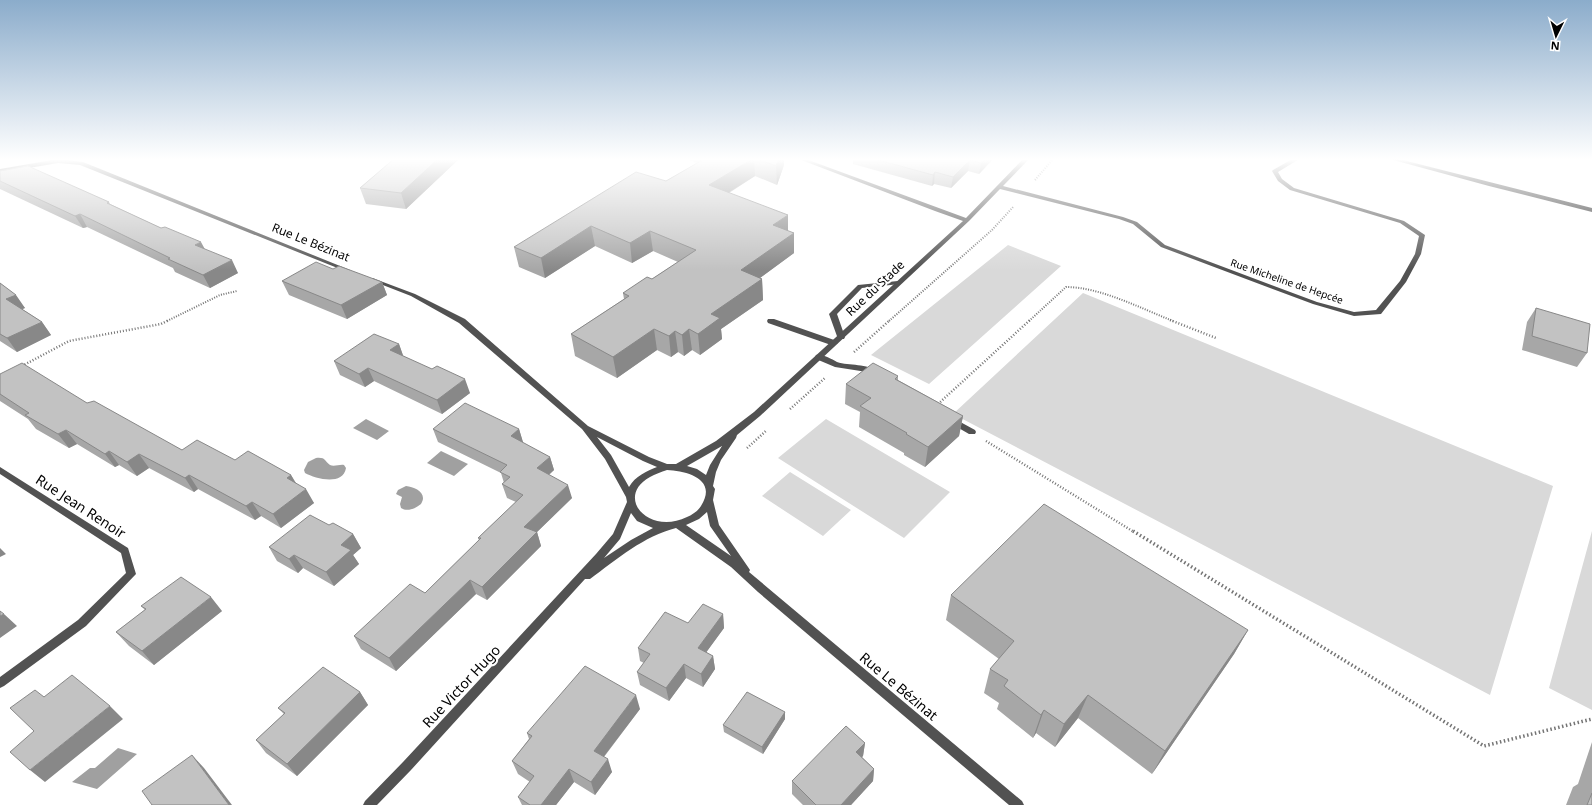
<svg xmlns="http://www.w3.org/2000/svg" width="1592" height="805" font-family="'Noto Sans',sans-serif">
<rect width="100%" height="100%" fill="#fff"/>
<path fill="#d9d9d9" d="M1008,245L1061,266L929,384L871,355Z
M1083,293L1553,486L1490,695L953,414Z
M826,419L950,492L904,538L778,458Z
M790,472L851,510L823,536L762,496Z
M1592,531V710L1549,688Z"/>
<path fill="#a0a0a0" d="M366,419L389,431L377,440L353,428Z
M441,451L468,464L454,476L427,463Z
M316,458C326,457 324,461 330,465C334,467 340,464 344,465L346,468C343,486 316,479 305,473L304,470L308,462Z
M406,486C415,487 428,493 421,504C415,509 407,512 401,508L400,504L402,497L396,494L398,490Z
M118,748L137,754L97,789L72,782L90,768H95Z"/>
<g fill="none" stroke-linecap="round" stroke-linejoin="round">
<path stroke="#747474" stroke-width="2" stroke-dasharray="1 1.5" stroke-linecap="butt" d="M1035,180L1054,158
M167,321L220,295L237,291
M889,321L992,230L1014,206
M1029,321L1066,287C1100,287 1140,308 1173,321"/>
<path stroke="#747474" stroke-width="2.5" stroke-dasharray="1 2" stroke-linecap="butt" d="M1170,320L1216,338
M854,352L890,320
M22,366L69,341L161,324L169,320
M938,404L1030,320
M790,409L825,378
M986,441L1134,532
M747,448L767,430"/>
<path stroke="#747474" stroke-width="3.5" stroke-dasharray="1.5 2.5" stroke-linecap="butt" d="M1133,531L1484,746L1592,719"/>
<path fill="#525252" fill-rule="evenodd" d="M898,281L900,282V284L862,288L837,314L845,337L844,339H838L829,314L858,285Z
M768,319H774L837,341L838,343L834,345H831L768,323L767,321Z
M816,355C823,354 831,359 837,362C849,366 868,363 877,372L873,374L867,372L835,367L816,359L815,357Z
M953,418L975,430L976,432L975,434H969L950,423L949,421L950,419Z"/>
<path fill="#525252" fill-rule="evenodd" d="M796,158H803L966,218L1024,158H1030L1003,186L1123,217L1137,222L1165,245L1317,302L1354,312L1376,310L1400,281L1415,254L1419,236L1400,223L1290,190L1278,181L1272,171L1273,170L1294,158H1301L1278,172L1282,179L1294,188L1404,221L1425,235L1421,254L1406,282L1381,314L1354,316L1313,304L1161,247L1133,224L1119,219L1000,189L969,221L760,416L737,435L736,438L721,460L716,472L713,486L715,489L713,500L719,525L748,567L750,570L749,572L1022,801L1024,805H1009L758,592L731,567L676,528C644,536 617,559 590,579H585L411,770L377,805H363L365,801L403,762L596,554L613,534L627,502L626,497L605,459L582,429L459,323L411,296L370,280L373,278L375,279L415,294L465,319L588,426L649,457L667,464H676L716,441L754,412L963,221L935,211ZM597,437L643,461L657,467C647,471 635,476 629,487L611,455ZM722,446L710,465L706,475L697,469L687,466ZM667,470C687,471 718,479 701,506C698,511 692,515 687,517C649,536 614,497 650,477C655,474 661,472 667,470ZM707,512L710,526L731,556L686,525L699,519ZM631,513L637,521L653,528L631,540L604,558L620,539Z
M58,159L83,162L350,270L349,271H345L80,165L58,163L0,173V169Z
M0,467L128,548L136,574L86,626L4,686L0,688V677L78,620L126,573L121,553L0,474Z"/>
<path fill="#1f1f1f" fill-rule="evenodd" d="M1386,158H1395L1592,208V212L1489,186Z"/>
</g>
<path fill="#a7a7a7" d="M395,158H460L406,209L366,204L360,188Z
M684,158H784V165L777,185L755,176L729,193L788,231L794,253L760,278L762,279L763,300L721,329L722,339L700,355L692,350L684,356L678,352L671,357L657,350L617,378L575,356L571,334L624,299L623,293L652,279L678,262L653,251L632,263L595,246L545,278L519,267L514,247L666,181L697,163Z
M853,158H994L979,174L968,171L951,188L934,184L932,186L853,164Z
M0,171L109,202L110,204L205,249L238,273L210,288L175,272L173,268L87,227L83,228L0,189Z
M333,269L382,282L387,295L347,319L289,295L282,281Z
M0,283L25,308L22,309L42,322L51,335L17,352L0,341Z
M1536,308L1587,353L1577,367L1522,350L1527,322Z
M399,344L403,356L470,393L442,414L374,381L365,387L340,375L334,361Z
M0,374L87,403L182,450L235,460L291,475L296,483L314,503L281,528L261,516L255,520L198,489L194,492L149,468L137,476L119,465L115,467L77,444L69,448L36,429L28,419L0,401Z
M898,376V380L963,416L959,436L925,467L904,455V453L859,427L860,412L845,404L846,384Z
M433,429H519L523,443L550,457L554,470L549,475L572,498L537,532L541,546L487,600L476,594L396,671L361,649L354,636L425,593L479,540L478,538L516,502L507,498L502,484L504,483L501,473L438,442Z
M329,525L353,534L361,548L353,555L359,564L334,586L303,568L298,573L277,561L269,547Z
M951,595L1248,630L1234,654L1152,774L1078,718L1055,747L1036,733L1033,738L997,709L999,703L984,693L990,669L999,659L946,620Z
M141,606L222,611L154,665L129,646L116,632L145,610Z
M723,614L724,628L706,652L713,656L715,669L703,687L686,678L669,701L640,685L637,672L644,663L640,661L638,648L688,623Z
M360,692L368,705L297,776L266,753L256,740L284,714L278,708Z
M640,709L604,757L612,772L595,795L574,782L556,805H522L518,797L530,782L518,774L512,761L529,739L527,733Z
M785,712V719L763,754L724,732L723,725Z
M1592,742V805H1566L1573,787L1578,784Z
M865,743L863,756L862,757L874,769L873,781L851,805H803L792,794V781Z"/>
<path fill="#888" d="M439,158H460L406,209L401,193Z
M754,158L755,176L710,204L709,185Z
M779,158H784V165L777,185L776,166Z
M985,158H994L979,174L981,163Z
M970,160L968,171L951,188L953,177Z
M935,172L934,184L932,186L933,175Z
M80,214L87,227L83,228L75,216Z
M788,215V235L773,225Z
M591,226L595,246L545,278L541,258Z
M650,231L653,251L632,263L630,243Z
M794,233V253L742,291L741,270Z
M201,242L208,255L195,245Z
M232,260L238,273L210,288L203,275Z
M762,279L763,300L721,329L722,339L700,355L698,334L711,314Z
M382,282L387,295L347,319L341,305Z
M16,295L25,308L15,312L6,299Z
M42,322L51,335L17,352L7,338Z
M654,329L657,350L617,378L613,357Z
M689,329L692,350L684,356L682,335Z
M675,331L678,352L671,357L669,336Z
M399,344L404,358L390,350Z
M368,368L374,381L365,387L359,374Z
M465,379L470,393L442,414L437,400Z
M963,416L959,436L925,467L928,447Z
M519,429L523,442L515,450L511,436Z
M66,430L77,444L69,448L58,434Z
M109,451L119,465L115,467L105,454Z
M139,454L149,468L137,476L127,462Z
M550,457L554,470L540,482L537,468Z
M189,475L198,489L194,492L185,478Z
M291,475L299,489L287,478Z
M568,485L572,498L537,532L541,546L487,600L482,587L524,527Z
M306,489L314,503L281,528L273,514Z
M252,502L261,516L255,520L246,506Z
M353,534L361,548L353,555L359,564L334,586L326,572L341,545Z
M0,548L6,554L0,557Z
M294,555L303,568L298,573L289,559Z
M470,580L476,594L396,671L389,658Z
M211,597L222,611L154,665L142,651Z
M4,614L17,626L0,638V616Z
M723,614L724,628L700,661L698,648Z
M1248,630L1234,654L1152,774L1165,751Z
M713,656L715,669L703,687L701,674Z
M684,664L686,678L669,701L666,688Z
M360,692L368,705L297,776L287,764Z
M636,695L640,709L598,764L594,751Z
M1088,695L1078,718L1055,747L1064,724Z
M110,706L123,719L45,782L30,770Z
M1044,710L1036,733L1033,738L1041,715Z
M785,712V719L763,754L762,747Z
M865,743L863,756L854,765L856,752Z
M192,755L204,768L232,805H229Z
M608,759L612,772L595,795L591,782Z
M569,769L574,782L556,805H541Z
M874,769L873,781L851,805H841Z"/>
<path fill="#c2c2c2" stroke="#888" d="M395,158H439L401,193L360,188Z
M706,158H754L709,185L788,215L773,225L794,233L741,270L762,279L711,314L720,318L698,334L689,329L682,335L675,331L669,336L654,329L613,357L571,334L629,296L623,293L647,277L652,279L696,250L650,231L630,243L591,226L541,258L514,247L636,172L666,181Z
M755,158H779L776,166Z
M871,158H985L981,163L970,160L953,177L935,172L933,175Z
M28,166L109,202L107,203L161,228L165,227L201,242L195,245L232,260L203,275L168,259L170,258L80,214L75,216L0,181V171Z
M316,262L333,269L339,266L382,282L341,305L282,281Z
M0,283L16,295L6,299L42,322L7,338L0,334Z
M1536,308L1590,324L1587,353L1532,336Z
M374,334L399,344L390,350L432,369L437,366L465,379L437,400L368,368L359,374L334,361Z
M22,363L87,403L94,401L182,450L197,440L235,460L248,451L291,475L287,478L306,489L273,514L252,502L246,506L189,475L185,478L139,454L127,462L109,451L105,454L66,430L58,434L25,415L29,413L0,394V374Z
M873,363L898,376L895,379L963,416L928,447L906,434L907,433L860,406L871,398L846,384Z
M465,403L519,429L511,436L550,457L537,468L568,485L524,527L537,532L482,587L470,580L389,658L354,636L410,584L425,593L481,538H478L523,495L502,484L510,477L500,472L507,465L433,429Z
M1044,504L1248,630L1165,751L1088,695L1064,724L1044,710L1041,715L1004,686L1008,680L990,669L1014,641L951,595Z
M310,515L329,525L333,523L353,534L341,545L351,550L326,572L294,555L289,559L269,547Z
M181,577L211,597L142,651L116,632L146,609L141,606Z
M703,604L723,614L698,648L713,656L701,674L684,664L666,688L637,672L650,654L638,648L665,612L688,623Z
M0,611L4,614L0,616Z
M585,666L636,695L594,751L608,759L591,782L569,769L541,805H530L518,797L534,776L512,761L532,736L527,733Z
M323,667L360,692L287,764L256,740L285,713L278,708Z
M72,675L110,706L30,770L10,752L34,731L10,708L35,690L44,697Z
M747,692L785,712L762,747L723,725Z
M846,726L865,743L856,752L874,769L841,805H816L792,781Z
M192,755L229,805H152L142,791Z
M1592,793V805H1587Z"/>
<linearGradient id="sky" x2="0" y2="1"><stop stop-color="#8baccb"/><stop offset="0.59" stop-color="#fff"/><stop offset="1" stop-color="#fff" stop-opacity="0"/></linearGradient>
<rect width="1592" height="270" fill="url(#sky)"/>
<g text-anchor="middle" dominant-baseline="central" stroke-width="4" stroke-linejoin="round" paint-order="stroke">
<g font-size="10" fill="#000" stroke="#fff">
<text transform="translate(1287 281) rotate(19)">Rue Micheline de Hepcée</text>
</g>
<g font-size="12" fill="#000" stroke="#fff">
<text transform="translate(311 242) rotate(22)">Rue Le Bézinat</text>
<text transform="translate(875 288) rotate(-43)">Rue du Stade</text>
</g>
<g font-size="14" fill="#000" stroke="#fff">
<text transform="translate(81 506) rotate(33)">Rue Jean Renoir</text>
<text transform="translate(461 686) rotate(-47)">Rue Victor Hugo</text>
<text transform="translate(899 686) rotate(40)">Rue Le Bézinat</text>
</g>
</g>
<g transform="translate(1556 36) rotate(185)" stroke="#ffffff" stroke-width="3" paint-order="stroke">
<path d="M0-3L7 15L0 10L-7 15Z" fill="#000000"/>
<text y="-6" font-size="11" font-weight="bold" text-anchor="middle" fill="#000000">N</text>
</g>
</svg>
